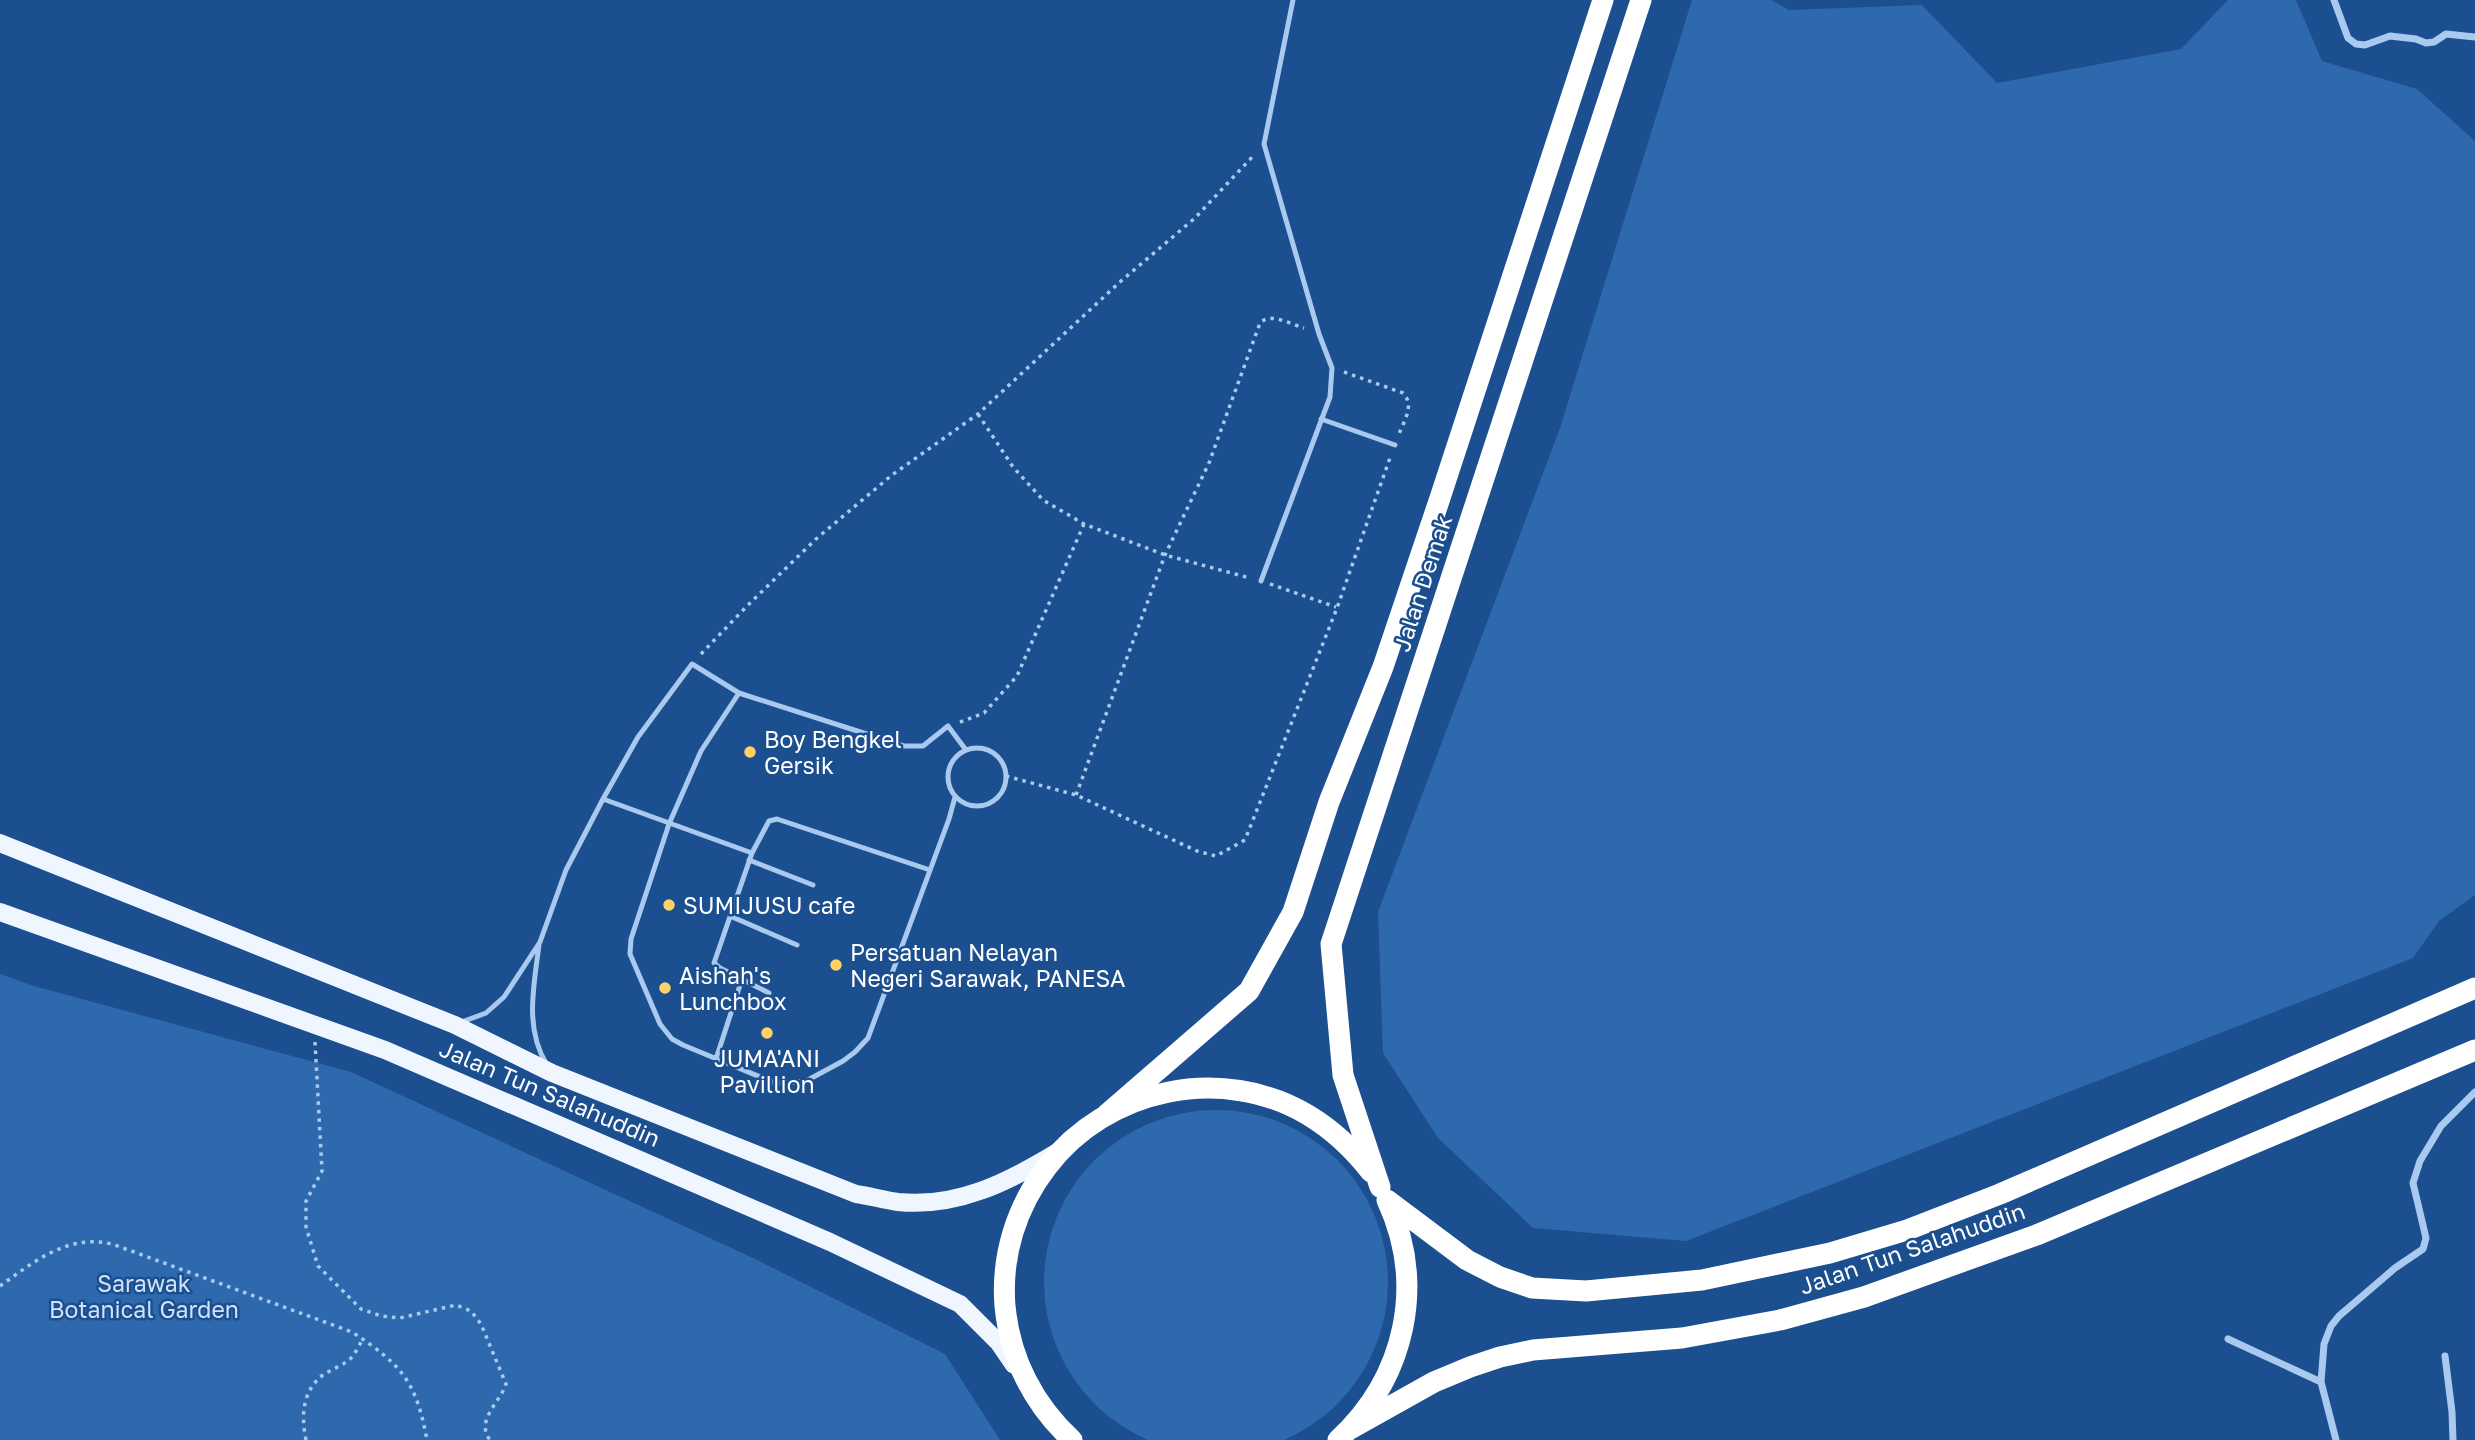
<svg xmlns="http://www.w3.org/2000/svg" width="2475" height="1440" font-family="'Golos Text',sans-serif">
<rect width="100%" height="100%" fill="#1b4f8f"/>
<path fill="#2e69ad" d="M1692,0H1771L1789,10L1922,5L1997,83L2181,49L2228,0H2296L2322,61L2417,89L2475,141V895L2439,921L2413,958L1686,1241L1533,1228L1438,1138L1383,1053L1378,912L1560,428Z
M0,974L34,986L351,1072L753,1258L945,1354L1000,1440H0Z
M1044 1282a172 172 0 1 1 344 0a172 172 0 1 1-344 0Z"/>
<g fill="none" stroke-linecap="round" stroke-linejoin="round">
<path stroke="#a9c9ee" stroke-width="3.5" stroke-dasharray="3.5 5" stroke-linecap="butt" d="M1344,372L1403,393C1415,405 1404,421 1399,434
M978,414L1013,467L1043,500L1084,524L1165,555L1250,578
M1270,584L1336,607
M701,654L747,606L816,539L892,475L978,414L1121,281L1195,218L1255,154
M960,722L984,713L1017,676L1084,524
M1006,776L1076,795L1197,851L1216,856L1245,840L1337,608L1391,455
M1076,795L1165,555L1209,463L1260,323C1271,312 1290,324 1304,328
M315,1042L322,1171L306,1201V1227L318,1266L361,1309L381,1316L400,1318L456,1305L471,1311L481,1324L506,1384C500,1403 475,1420 490,1440
M0,1286C35,1261 70,1232 115,1245L352,1332C402,1365 416,1381 427,1440
M306,1440C301,1416 302,1391 323,1375C332,1369 344,1365 351,1358C356,1353 359,1345 363,1339"/>
<path stroke="#a9c9ee" stroke-width="5" d="M1321,419L1395,445
M1261,581L1330,397L1332,368L1319,334L1264,144L1293,0
M739,693L701,751L669,824L631,939L630,954L660,1024L672,1039L683,1045L775,1083H789L806,1081L843,1061L855,1052L868,1038L949,819L955,797
M948 777a29 29 0 1 1 58 0a29 29 0 1 1-58 0Z
M603,799L752,853
M749,860L813,885
M730,916L797,945
M539,945C534,986 524,1028 547,1065
M769,993L720,968L714,963L752,853L769,821L777,819L930,870
M459,1023L486,1013L504,997L540,942L566,870L603,799L638,737L692,664L739,693L904,746H923L948,726L966,750
M716,1059L742,979"/>
<path stroke="#a9c9ee" stroke-width="7" d="M2334,0L2348,38L2356,44L2365,45L2390,36L2416,39L2426,43L2434,42L2446,34L2475,37
M2228,1339L2321,1382
M2445,1356L2452,1412L2453,1440
M2336,1440L2321,1382L2324,1344L2331,1326L2339,1316L2395,1268L2423,1249L2426,1238L2413,1183L2420,1161L2441,1126L2475,1092"/>
<path stroke="#f0f6ff" stroke-width="18" d="M0,843L455,1025L552,1073L856,1194C870,1196 884,1200 898,1202C957,1208 1008,1182 1056,1153
M0,912L385,1050L830,1242L960,1304L999,1343L1014,1365"/>
<path stroke="#fff" stroke-width="21" d="M1106,1115L1249,991L1293,912L1329,802L1383,667L1440,498L1603,0
M1380,1187L1343,1075L1331,944L1641,0
M1387,1200L1467,1260L1500,1277L1532,1288L1586,1291L1702,1280L1830,1253L1907,1230L2000,1194L2475,988
M1350,1429L1434,1382L1470,1367L1500,1357L1533,1350L1682,1338L1780,1320L1864,1297L2039,1234L2475,1050
M1072,1440C1034,1405 1010,1359 1005,1306C1001,1256 1016,1207 1047,1167C1107,1088 1222,1064 1308,1115C1333,1130 1353,1149 1371,1172
M1338,1440C1406,1377 1426,1284 1387,1200"/>
</g>
<g fill="#ffd166" stroke="#1b4f8f" stroke-width="2.5">
<circle cx="750" cy="752" r="7"/>
<circle cx="669" cy="905" r="7"/>
<circle cx="836" cy="965" r="7"/>
<circle cx="665" cy="988" r="7"/>
<circle cx="767" cy="1033" r="7"/>
</g>
<g text-anchor="middle" dominant-baseline="central" stroke-width="5" stroke-linejoin="round" paint-order="stroke">
<g font-size="23" fill="#fff" stroke="#1b4f8f">
<text transform="translate(1422 583) rotate(-72)">Jalan Demak</text>
<text transform="translate(550 1093) rotate(23)">Jalan Tun Salahuddin</text>
<text transform="translate(1912 1248) rotate(-19)">Jalan Tun Salahuddin</text>
</g>
<g font-size="23" fill="#fff" stroke="#1b4f8f" text-anchor="start">
<text x="764" y="739">Boy Bengkel<tspan x="764" dy="26">Gersik</tspan></text>
<text x="683" y="905">SUMIJUSU cafe</text>
<text x="850" y="952">Persatuan Nelayan<tspan x="850" dy="26">Negeri Sarawak, PANESA</tspan></text>
<text x="679" y="975">Aishah's<tspan x="679" dy="26">Lunchbox</tspan></text>
<text x="767" y="1058" text-anchor="middle">JUMA'ANI<tspan x="767" dy="26">Pavillion</tspan></text>
</g>
<g font-size="23" fill="#cfe3fa" stroke="#1b4f8f">
<text x="144" y="1283">Sarawak<tspan x="144" dy="26">Botanical Garden</tspan></text>
</g>
</g>
</svg>
